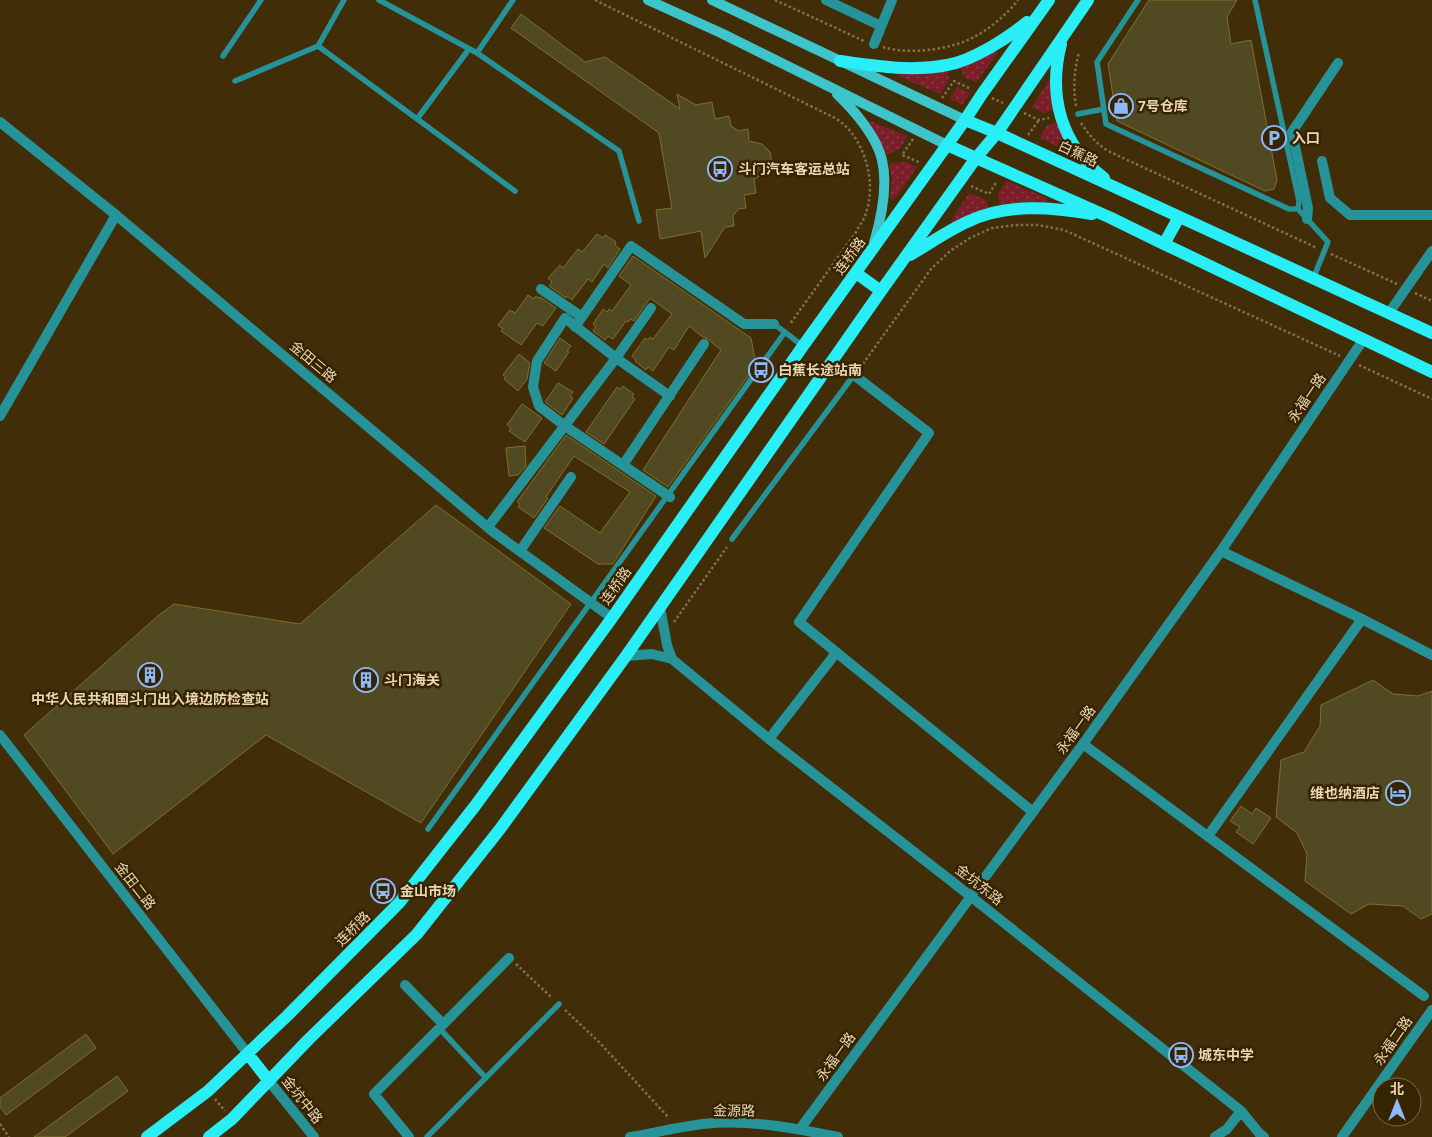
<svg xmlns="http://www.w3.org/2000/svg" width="1432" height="1137" font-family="Figtree,'Noto Sans SC',sans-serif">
<defs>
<pattern id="grass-dots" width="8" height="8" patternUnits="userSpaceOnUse" patternTransform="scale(1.25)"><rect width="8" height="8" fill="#7c1e29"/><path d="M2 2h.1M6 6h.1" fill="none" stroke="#8f3e46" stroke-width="1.8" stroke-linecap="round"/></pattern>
</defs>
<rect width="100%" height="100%" fill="#412e09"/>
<path fill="url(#grass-dots)" d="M995,50L998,53L976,82L964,77L960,67Z
M947,69L949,79L940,94L898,76L899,72Z
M1049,80L1053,81L1055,110L1044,113L1032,107Z
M957,87L970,93L962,105L950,99Z
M870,121L907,136L900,149L886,155L879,139L868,123Z
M1058,122L1073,149L1071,153L1040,138L1046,126Z
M905,162L917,167L894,200L890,198L892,180L889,164Z
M1007,181L1047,198L1046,203L1022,202L1000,204L998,193Z
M969,193L986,200L988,208L970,215L953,224L951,221Z"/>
<path fill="#504921" stroke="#7e7126" d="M1149,0H1237L1227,17L1231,44L1251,40L1277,180L1274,189L1265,191L1117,121L1108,64Z
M521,14L585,62L605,57L680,109L677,94L696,105L712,102L715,119L729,116L731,126L739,131L748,129L749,141L762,144L770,152L772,163L770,168L767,172L754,179L756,193L744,195L746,208L738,209L733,216L734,226L725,227L705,258L701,231L660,239L656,210L672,208L659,133L511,28Z
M597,234L603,238L605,235L616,242L615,245L620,249L608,268L604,264L592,282L588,279L572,300L567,296L566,298L549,286L552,282L548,278L560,265L563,268L578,249L582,252Z
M633,256L751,338L756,365L668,487L643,470L721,350L711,342L708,339L703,337L689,326L674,350L669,347L653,371L648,367L646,370L635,361L636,360L632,356L645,338L648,340L650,337L653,339L672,314L650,298L634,321L631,319L628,322L626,321L613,339L608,336L605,340L593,331L596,326L593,324L603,309L607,312L609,309L612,311L631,285L619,276Z
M528,295L534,299L536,296L539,298L540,297L556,308L543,326L537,323L521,345L501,331L503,329L498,325L510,310L515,313Z
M560,338L571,346L567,351L569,352L556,371L544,363Z
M519,354L530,363L527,379L518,391L504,379L506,377L503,375Z
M558,383L573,392L570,396L573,398L562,415L545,402Z
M623,386L634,394L632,397L635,399L604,444L586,432L617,387L620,389Z
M522,404L542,418L525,442L509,431L511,428L507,425Z
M566,435L656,496L613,564H598L544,528L560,506L600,533L630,492L574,456L546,497L548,498L534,518L518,507L520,504L517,502Z
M525,446L526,466L518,475L509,476L506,448Z
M436,505L571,604L421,823L266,735L113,854L24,735L159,615L174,604L300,624Z
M1373,680L1393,694L1418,696L1432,691V914L1421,919L1403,906L1369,904L1351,914L1305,881L1307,854L1297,833L1276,817L1281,760L1304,752L1320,726L1321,705Z
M1241,806L1252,814L1256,808L1271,818L1253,844L1236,832L1240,827L1230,821Z
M86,1034L96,1048L6,1115L0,1107V1098Z
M117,1076L128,1091L65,1137H34Z"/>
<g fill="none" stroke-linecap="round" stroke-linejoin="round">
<path stroke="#826f4c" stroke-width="2.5" stroke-dasharray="2.5 2.5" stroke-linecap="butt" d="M595,0L837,119C842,123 847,127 851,132C869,155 876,191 864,218C862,223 858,227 856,232L790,324
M775,0L864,41
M883,47C909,55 950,50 974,37C990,29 1007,14 1018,0
M942,98L954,81L971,89
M992,98L1003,103
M1076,106C1073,87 1074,71 1079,52
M1024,113L1039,120L1049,118
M1081,123C1089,135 1096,143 1108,151L1317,248
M1028,135L1039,120
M913,139L902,155L921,163
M971,186L989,194L997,181
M1331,254L1397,284
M1415,293L1432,301
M1359,365L1432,399
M860,368L931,269L950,251L970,238L992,228L1016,225H1038L1064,230L1340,356
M674,622L727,547
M516,964L552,998
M565,1010L599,1042L669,1118
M215,1099L225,1111
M0,1124L9,1137"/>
<path stroke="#259398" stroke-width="5.5" d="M379,0L477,53L619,151L639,221
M1138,0L1097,62L1106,124L1289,209H1298
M1255,0L1299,201L1298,209L1328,242L1313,279
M318,46L515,191
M477,53L513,0
M223,56L261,0
M235,81L318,46L344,0
M1078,114L1104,109
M417,119L469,49
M774,324L803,346
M732,539L854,375
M428,829L785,332
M439,1028L486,1078
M427,1137L559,1004"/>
<path stroke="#259398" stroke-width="10" d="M826,0L881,26
M874,44L892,0
M1322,161L1330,198L1350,215H1432
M1307,219L1308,208L1292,132L1338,63
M541,289L582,317
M1389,313L1432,251
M575,327L631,246L744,324H774
M854,375L929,433L799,622L1033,812
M670,396L616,358L565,318L537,361L533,387L539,406L565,426L670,497
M0,416L116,215
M623,465L704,344
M488,527L616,358L651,308
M520,551L571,477
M1221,551L1362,619L1432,655
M660,607L667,645L672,659
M626,656L652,654L672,659L769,739L950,880L1241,1111L1259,1133L1264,1137
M769,739L836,653
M1083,744L1424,996
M1208,836L1362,619
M405,985L443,1024
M269,1081L314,1137
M800,1129L1083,744L1221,551L1363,340
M409,1137L374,1094L509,958
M630,1137C654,1133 678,1127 703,1124C748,1119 794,1128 838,1137
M1215,1137L1227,1129L1241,1111
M1342,1137L1432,1010"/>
<path stroke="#259398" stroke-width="10" d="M0,122L116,215L492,531L612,618
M0,735L248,1054"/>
<path stroke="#3dc5cb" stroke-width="10" d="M648,0L721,33L947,145
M712,0L965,120
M837,94C854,110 877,137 882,160C888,185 881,219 874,243"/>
<path stroke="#29eef6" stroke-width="12" d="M1061,44C1048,95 1060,144 1104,178
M840,61C875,66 912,72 947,65C972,61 1008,38 1027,22
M965,120L997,133L1432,333
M947,145L1111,218L1164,244L1432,372
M1164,244L1179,217
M910,255C929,244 947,231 967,222C1006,203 1051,207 1092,214
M856,273L881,291
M248,1054L269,1081
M147,1137L208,1091L287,1016L399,903L475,806L612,618L803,346L965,120L982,94L1049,0
M209,1137L232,1119L309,1039L417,934L500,829L626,656L881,291L976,158L997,133L1088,0"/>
</g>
<defs>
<symbol id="shop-ring" viewBox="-11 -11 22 22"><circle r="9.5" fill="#362400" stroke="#8eb9fc" stroke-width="1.5"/><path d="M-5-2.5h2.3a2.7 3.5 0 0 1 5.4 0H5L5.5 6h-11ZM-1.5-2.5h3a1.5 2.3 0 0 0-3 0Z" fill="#8eb9fc"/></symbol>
<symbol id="parking-ring" viewBox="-11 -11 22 22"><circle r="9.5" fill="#362400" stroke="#8eb9fc" stroke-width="1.5"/><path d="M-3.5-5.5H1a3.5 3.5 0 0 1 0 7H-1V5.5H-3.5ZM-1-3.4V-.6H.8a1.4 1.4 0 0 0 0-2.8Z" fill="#8eb9fc"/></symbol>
<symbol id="bus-ring" viewBox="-11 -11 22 22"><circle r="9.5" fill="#362400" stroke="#8eb9fc" stroke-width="1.5"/><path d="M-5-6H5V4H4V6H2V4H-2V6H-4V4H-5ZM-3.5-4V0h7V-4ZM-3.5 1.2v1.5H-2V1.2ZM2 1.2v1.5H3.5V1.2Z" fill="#8eb9fc"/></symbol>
<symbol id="building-ring" viewBox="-11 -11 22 22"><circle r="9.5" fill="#362400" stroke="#8eb9fc" stroke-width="1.5"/><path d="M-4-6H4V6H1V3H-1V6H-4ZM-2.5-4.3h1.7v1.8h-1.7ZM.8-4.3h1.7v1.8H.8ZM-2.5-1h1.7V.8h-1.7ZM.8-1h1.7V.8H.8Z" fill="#8eb9fc"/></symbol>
<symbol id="hotel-ring" viewBox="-11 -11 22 22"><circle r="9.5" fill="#362400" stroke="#8eb9fc" stroke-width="1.5"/><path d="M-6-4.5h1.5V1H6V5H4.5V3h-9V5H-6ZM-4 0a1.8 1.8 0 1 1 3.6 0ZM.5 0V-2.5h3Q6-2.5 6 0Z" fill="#8eb9fc"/></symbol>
</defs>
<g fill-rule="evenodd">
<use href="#shop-ring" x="1107" y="92" width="28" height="28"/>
<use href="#parking-ring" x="1260" y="124" width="28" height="28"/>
<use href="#bus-ring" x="706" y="155" width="28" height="28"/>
<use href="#bus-ring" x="747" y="356" width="28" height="28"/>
<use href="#building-ring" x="136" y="661" width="28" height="28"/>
<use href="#building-ring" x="352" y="666" width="28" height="28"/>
<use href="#hotel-ring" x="1384" y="779" width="28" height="28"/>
<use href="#bus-ring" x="369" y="877" width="28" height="28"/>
<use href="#bus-ring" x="1167" y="1041" width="28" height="28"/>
</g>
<g text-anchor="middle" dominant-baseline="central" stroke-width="5" stroke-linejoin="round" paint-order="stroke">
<g font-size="14" font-weight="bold" fill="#ead6b6" stroke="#362400" text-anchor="start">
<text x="1138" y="106">7号仓库</text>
<text x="1292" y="138">入口</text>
<text x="738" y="169">斗门汽车客运总站</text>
<text x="778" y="370">白蕉长途站南</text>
<text x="384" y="680">斗门海关</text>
<text x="150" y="699" text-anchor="middle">中华人民共和国斗门出入境边防检查站</text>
<text x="1380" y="793" text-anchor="end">维也纳酒店</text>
<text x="400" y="891">金山市场</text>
<text x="1198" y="1055">城东中学</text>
</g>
<g font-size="14" fill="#ead6b6" stroke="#362400">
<text transform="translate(1078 154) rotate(25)">白蕉路</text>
<text transform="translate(850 256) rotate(-54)">连桥路</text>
<text transform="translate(313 362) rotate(40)">金田三路</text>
<text transform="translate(1307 398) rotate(-56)">永福一路</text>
<text transform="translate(616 586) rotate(-55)">连桥路</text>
<text transform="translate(1076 730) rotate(-54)">永福一路</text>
<text transform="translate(979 885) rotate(38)">金坑东路</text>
<text transform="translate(135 886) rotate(52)">金田二路</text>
<text transform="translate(353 929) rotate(-45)">连桥路</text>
<text transform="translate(1393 1041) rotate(-55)">永福二路</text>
<text transform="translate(836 1057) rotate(-54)">永福一路</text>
<text transform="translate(302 1100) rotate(52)">金坑中路</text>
<text transform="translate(734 1111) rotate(1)">金源路</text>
</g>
</g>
<g transform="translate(1397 1102)"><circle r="24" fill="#362400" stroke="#7e6b49"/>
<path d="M0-4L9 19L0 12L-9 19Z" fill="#8eb9fc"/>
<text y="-8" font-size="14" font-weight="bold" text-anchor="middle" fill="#ead6b6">北</text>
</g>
</svg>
